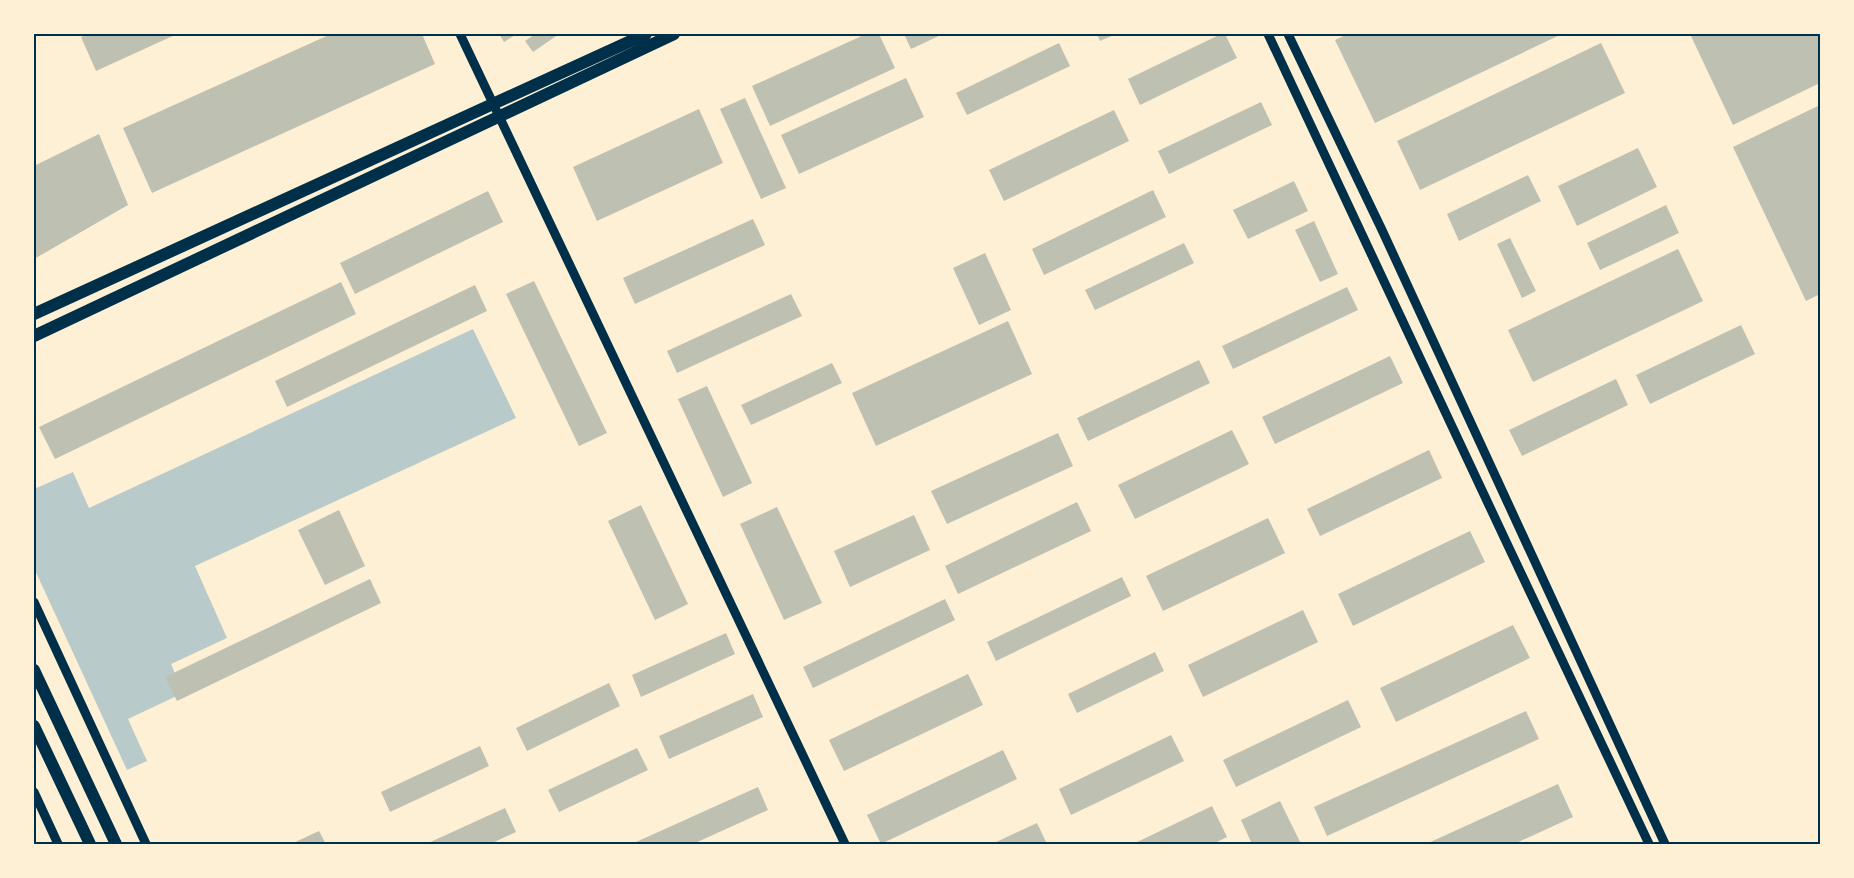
<svg xmlns="http://www.w3.org/2000/svg" width="1854" height="878" font-family="'Public Sans',sans-serif">
<rect width="100%" height="100%" fill="#fdf0d5"/>
<path fill="#b9caca" d="M473,329L516,418L195,566L227,638L171,664L183,693L128,719L147,761L127,770L34,568V489L73,472L89,508Z"/>
<path fill="#bec0b2" d="M89,34H177L96,71L81,37Z
M331,34H422L435,64L152,193L123,128Z
M499,34H517L504,42Z
M535,34H559L533,52L525,41Z
M866,34H879L895,68L770,126L752,86Z
M904,34H943L911,49Z
M1097,34H1116L1100,41Z
M1221,34H1225L1237,58L1140,105L1128,79Z
M1348,34H1562L1375,123L1335,40Z
M1690,34H1820V83L1733,125Z
M1059,43L1070,66L967,115L956,93Z
M1601,43L1625,93L1420,190L1397,141Z
M906,78L924,117L799,174L781,135Z
M745,98L786,188L761,199L720,109Z
M1261,102L1272,125L1169,174L1158,151Z
M1820,105V294L1806,301L1733,147Z
M699,109L723,163L597,221L573,167Z
M1114,110L1129,141L1004,201L989,170Z
M99,134L128,205L34,259V166Z
M1638,148L1657,187L1577,226L1558,186Z
M1528,175L1541,201L1459,241L1447,214Z
M1294,181L1308,211L1248,239L1233,210Z
M1153,190L1166,217L1044,275L1032,249Z
M488,191L503,222L355,294L340,263Z
M1666,205L1679,233L1600,270L1587,243Z
M753,219L765,245L635,304L623,278Z
M1314,221L1338,274L1320,282L1295,230Z
M1510,238L1536,291L1522,298L1497,244Z
M1184,243L1194,263L1095,310L1085,290Z
M1678,249L1703,301L1533,382L1508,330Z
M985,253L1011,310L979,325L953,268Z
M534,281L607,433L579,446L506,294Z
M341,282L356,314L55,459L39,427Z
M475,285L487,311L287,407L275,381Z
M1347,287L1358,310L1233,369L1222,346Z
M791,294L802,316L677,373L667,351Z
M1008,321L1032,374L876,446L852,393Z
M1741,325L1755,354L1650,404L1636,375Z
M1390,356L1403,383L1275,444L1262,417Z
M1199,360L1210,383L1088,441L1077,418Z
M832,363L842,383L751,425L741,405Z
M1616,379L1628,405L1522,456L1509,430Z
M707,386L752,483L723,497L678,399Z
M1232,430L1249,464L1135,519L1118,485Z
M1058,433L1073,466L947,524L931,491Z
M1429,450L1442,478L1320,536L1307,509Z
M1077,502L1091,531L958,594L945,566Z
M641,505L688,604L655,620L608,521Z
M777,507L822,603L784,620L740,524Z
M339,510L365,566L325,585L298,530Z
M914,515L930,550L850,587L834,551Z
M1268,518L1285,553L1163,611L1146,576Z
M1470,531L1485,562L1353,626L1338,594Z
M1122,577L1131,596L996,661L987,642Z
M370,579L381,603L177,701L165,677Z
M945,599L955,620L813,688L803,667Z
M1303,610L1318,642L1203,697L1188,665Z
M1513,625L1530,658L1396,722L1380,688Z
M726,633L735,654L641,697L632,675Z
M1155,652L1164,671L1077,713L1068,694Z
M968,674L983,705L844,771L829,740Z
M609,683L620,706L527,751L516,728Z
M753,694L763,717L669,759L659,736Z
M1348,700L1361,727L1236,787L1223,760Z
M1526,711L1539,739L1327,836L1314,807Z
M1171,735L1184,761L1071,815L1059,789Z
M480,746L489,766L390,812L381,792Z
M637,748L648,770L559,812L548,790Z
M1003,750L1017,779L881,844L867,815Z
M1558,784L1573,817L1514,844H1426Z
M758,787L768,810L693,844H637L636,842Z
M1280,801L1301,844H1252L1241,820Z
M1212,806L1227,837L1213,844H1133Z
M505,808L516,832L490,844H426Z
M1037,823L1047,844H992Z
M319,831L326,844H291Z"/>
<g fill="none" stroke-linecap="round" stroke-linejoin="round">
<path stroke="#003049" stroke-width="9" d="M460,34L845,844
M1268,34C1396,303 1520,575 1649,844
M1288,34L1382,230L1665,844
M34,602L146,844
M34,792L58,844"/>
<path stroke="#003049" stroke-width="12" d="M34,314L646,34
M34,336L674,34
M34,670L116,844
M34,726L90,844"/>
</g>
<rect width="1854" height="878" fill="none" stroke="#fdf0d5" stroke-width="70"/>
<rect x="35" y="35" width="1784" height="808" fill="none" stroke="#003049" stroke-width="2"/>
</svg>
